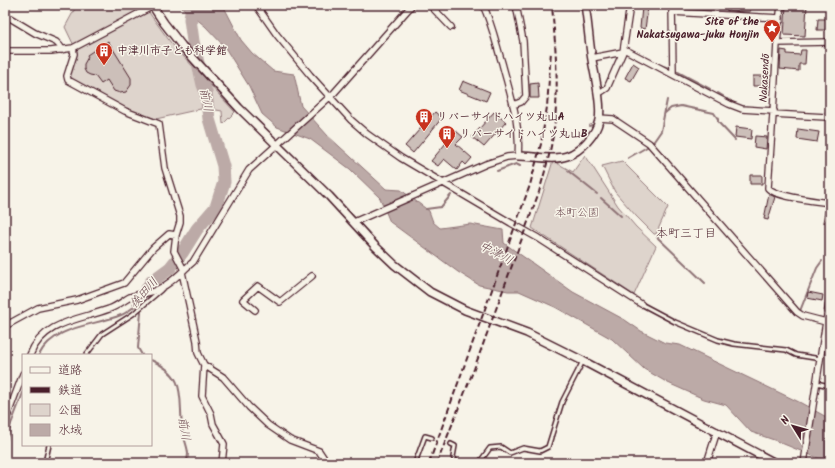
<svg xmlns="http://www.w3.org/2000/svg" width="835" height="468" font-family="Kalam,'Klee One',sans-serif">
<rect width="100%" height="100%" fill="#f7f3e8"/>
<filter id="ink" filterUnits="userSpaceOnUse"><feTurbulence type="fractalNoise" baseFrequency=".025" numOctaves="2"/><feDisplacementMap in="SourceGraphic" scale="8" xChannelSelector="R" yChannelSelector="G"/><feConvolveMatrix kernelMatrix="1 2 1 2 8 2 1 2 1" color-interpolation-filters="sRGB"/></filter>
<g filter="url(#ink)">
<path fill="#ded4cc" stroke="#947a7c" d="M77,5H147L150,14L171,43L235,112L223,124L222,111L205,108L156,119L127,109L68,78L77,52L65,27Z
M585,155L618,206L636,227L656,246L634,295L532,228L553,161L573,172Z
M622,161L668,207L656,234H654L636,216L615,192L602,166Z"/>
<path fill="#bcaaa7" stroke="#8e7275" d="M179,5H223L241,40L252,53L273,71L294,74L301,106L328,136L386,189L401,190L429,211L433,222L440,228L470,224L503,230L504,243L573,292L625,320L641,331L665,343L680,345L801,403L830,419V463L774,440L751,432L726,405L704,399L668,383L644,369L612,339L555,307L519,291H508L479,285L458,272L390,222L380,198L350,169L310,139L277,127L262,114L249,86L224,46L205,26Z"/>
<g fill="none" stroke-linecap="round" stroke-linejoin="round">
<path stroke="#8e7275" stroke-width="2" d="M661,36H671
M660,65L669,68
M676,71L710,89
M718,93L723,96
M728,99L731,101
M665,113L671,108L681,106L714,113L718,119V122L735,140
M589,126L595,124
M652,144L661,131L667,100
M628,158L647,147
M497,171L516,164L520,166
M568,171L597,194
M601,198L621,216
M426,209L441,207L451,195
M657,237L705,283
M800,311L817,268L822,261
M817,317L823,318
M39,355C54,325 94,326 121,315C127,313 133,307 139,303L141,312L138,348L142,355
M151,360C190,377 177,400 183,433C185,444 191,452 186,463
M5,444L11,424L23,393"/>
<path stroke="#bcaaa7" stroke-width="13" d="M139,303L151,282L170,268L182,253L197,229L216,207L224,182L223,166L209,119L206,92L203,85L193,41L190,19L192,5"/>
</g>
<path fill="#ccbfb9" stroke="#4a1f2b" d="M727,5H750V12L727,11Z
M786,5H807L805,36L784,35Z
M642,7L648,8L645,29L640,28Z
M818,19H827L826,30H817Z
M108,41L131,78V85L126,92L120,93L114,91L107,80L101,84L95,76L90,75L86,73L84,69V64L88,57L87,55Z
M781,50L787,51V54L800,55L801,50H806L805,64H799V71L780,69Z
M633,63L639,67L631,81L625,78Z
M753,76H771L770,86H753Z
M463,81L490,92L486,101L459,90Z
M538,83L539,98H530V84Z
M435,112L442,118L413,153L405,146Z
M494,112L506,122L484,147L472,137Z
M736,127L752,129L751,139L735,137Z
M798,129L819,132L817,142L797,139Z
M456,131L463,137L456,144L472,158L466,165L463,162L457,170L444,159L438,166L431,161Z
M755,136L767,137L766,149L754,147Z
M750,175H762V184H750Z
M769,194L775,197L768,220L764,219Z
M826,207H830V223L823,222Z
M808,292L823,295L822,301L807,298Z"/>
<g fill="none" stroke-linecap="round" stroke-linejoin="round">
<defs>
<path id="service" d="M641,304L675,322L718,340L734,344L786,350L796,355L821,359
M86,355L102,334L133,314L161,290
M816,383L830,386
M451,444L455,446L453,457L457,463
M45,463L49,445
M415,463L425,436L432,438
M479,463L490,448L501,447L510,453L523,448L540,451L548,447L562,402L583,361"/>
<path id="minor" d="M256,5L277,35L310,75L351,120L367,134L401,158L511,223L538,238L641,304
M430,5L451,27
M672,5L673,74
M781,5L777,43L773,114L768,188C776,197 816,201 830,203
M672,12L780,18
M5,15L35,33L56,42L60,46L62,50
M777,43L830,42
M73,48L74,54L67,76L68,80L125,111L159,124L165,168L180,216V222L176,235
M624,49L729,104L742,109L774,111
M5,51H51L73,48L153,6
M592,58L623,52
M598,94L607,88L623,52L630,5
M513,105L521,102L526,96L523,41L516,5
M773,114L826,117L830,115
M599,118L613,119L649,143L797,312L803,316L826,322
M354,222L486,164L507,157L518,156C521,124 510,94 502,63C496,44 492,24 483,5
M182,272L197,341L198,353L204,365L202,396L211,414L213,424L224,444L222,463
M255,310L243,300L258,286L280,302L312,276
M5,326L38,308L77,300L124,283L153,248L169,234L176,235L174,251L184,270
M30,355C43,321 79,320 109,309C116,307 123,301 130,297C137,294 146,294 154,291C169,286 181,272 193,262L249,170L334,93L412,5
M204,365L223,377L249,407L268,425L290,440L319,451L327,463
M5,422L23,374
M707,463L717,431
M804,463L830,296"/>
<path id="tertiary" d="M152,5L164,23L182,46L239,108L329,196L375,246L395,265L430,292L465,310L527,333L583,361L775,463
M518,156C533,156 553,161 567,156C581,151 596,135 599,120C602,104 595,77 592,60C589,42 588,23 585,5"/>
</defs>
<use href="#service" stroke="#4a1f2b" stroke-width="6"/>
<use href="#minor" stroke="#4a1f2b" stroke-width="8"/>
<use href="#tertiary" stroke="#4a1f2b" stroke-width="10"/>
<use href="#service" stroke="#f7f3e8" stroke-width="3"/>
<use href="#minor" stroke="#f7f3e8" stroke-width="5.5"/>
<use href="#tertiary" stroke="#f7f3e8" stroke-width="7"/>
<path stroke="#4a1f2b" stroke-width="2" stroke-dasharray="6 3" stroke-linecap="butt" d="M429,463L530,185L541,144L547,107L551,51
M437,463L474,369L539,192C546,168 553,144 555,119C559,81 555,43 552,5"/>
</g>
</g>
<defs>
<symbol id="sight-pin" viewBox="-11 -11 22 30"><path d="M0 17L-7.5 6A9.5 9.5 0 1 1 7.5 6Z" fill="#c8321e" stroke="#f7f3e8"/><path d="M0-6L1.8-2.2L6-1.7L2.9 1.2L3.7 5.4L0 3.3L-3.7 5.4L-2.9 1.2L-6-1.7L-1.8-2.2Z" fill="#fff"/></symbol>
<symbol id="building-pin" viewBox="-11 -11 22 30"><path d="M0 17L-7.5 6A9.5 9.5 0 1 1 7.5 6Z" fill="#c8321e" stroke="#f7f3e8"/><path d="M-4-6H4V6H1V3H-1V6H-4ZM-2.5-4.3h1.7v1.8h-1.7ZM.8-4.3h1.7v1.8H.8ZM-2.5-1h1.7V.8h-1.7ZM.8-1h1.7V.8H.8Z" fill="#fff"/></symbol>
</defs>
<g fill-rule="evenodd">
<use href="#sight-pin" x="762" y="18" width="20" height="27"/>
<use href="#building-pin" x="94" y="41" width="20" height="27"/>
<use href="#building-pin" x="414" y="107" width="20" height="27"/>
<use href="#building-pin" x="437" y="124" width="20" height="27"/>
</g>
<g text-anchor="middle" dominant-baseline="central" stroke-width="3" stroke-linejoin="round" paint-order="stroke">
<g font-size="11" font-weight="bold" fill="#4a1f2b" stroke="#f7f3e8" text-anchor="start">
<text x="759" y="22" text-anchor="end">Site of the<tspan x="759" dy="13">Nakatsugawa-juku Honjin</tspan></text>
<text x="117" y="51">中津川市子ども科学館</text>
<text x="437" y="117">リバーサイドハイツ丸山A</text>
<text x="460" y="134">リバーサイドハイツ丸山B</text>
</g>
<g font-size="11" fill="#4a1f2b" stroke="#f7f3e8">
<text transform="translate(765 78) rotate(-87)">Nakasendō</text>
</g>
<g font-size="11" fill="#6f4c53" stroke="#f7f3e8">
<text x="577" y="213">本町公園</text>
</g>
<g font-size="12" font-style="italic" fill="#6c4950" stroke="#f7f3e8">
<text transform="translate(206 100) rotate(78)">前川</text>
<text transform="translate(496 253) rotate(28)">中津川</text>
<text transform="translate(144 293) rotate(-48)">後田川</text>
<text transform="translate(184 429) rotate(80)">前川</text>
</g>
<g font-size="12" fill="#4a1f2b" stroke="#f7f3e8">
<text x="686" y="233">本町三丁目</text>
</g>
</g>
<rect width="835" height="468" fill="none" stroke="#f7f3e8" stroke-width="20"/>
<rect x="10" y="10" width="815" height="448" fill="none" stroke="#4a1f2b" stroke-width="1.5" filter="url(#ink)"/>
<rect x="22" y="354" width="130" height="92" fill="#f7f3e8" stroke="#b29e9c"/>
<rect x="30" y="367" width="20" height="6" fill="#f7f3e8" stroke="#b29e9c"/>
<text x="58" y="374" font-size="12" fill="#4a1f2b">道路</text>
<rect x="30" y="387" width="20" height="6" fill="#4a1f2b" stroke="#b29e9c"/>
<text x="58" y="394" font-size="12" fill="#4a1f2b">鉄道</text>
<rect x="30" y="404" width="20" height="12" fill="#ded4cc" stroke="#b29e9c"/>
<text x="58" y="414" font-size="12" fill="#4a1f2b">公園</text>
<rect x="30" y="424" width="20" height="12" fill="#bcaaa7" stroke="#b29e9c"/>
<text x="58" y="434" font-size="12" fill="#4a1f2b">水域</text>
<g transform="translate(793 426) rotate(307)" stroke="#f7f3e8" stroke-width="3" paint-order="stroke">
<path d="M0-3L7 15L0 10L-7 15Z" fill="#4a1f2b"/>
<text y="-6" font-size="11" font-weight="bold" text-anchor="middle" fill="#4a1f2b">N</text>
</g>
</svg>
